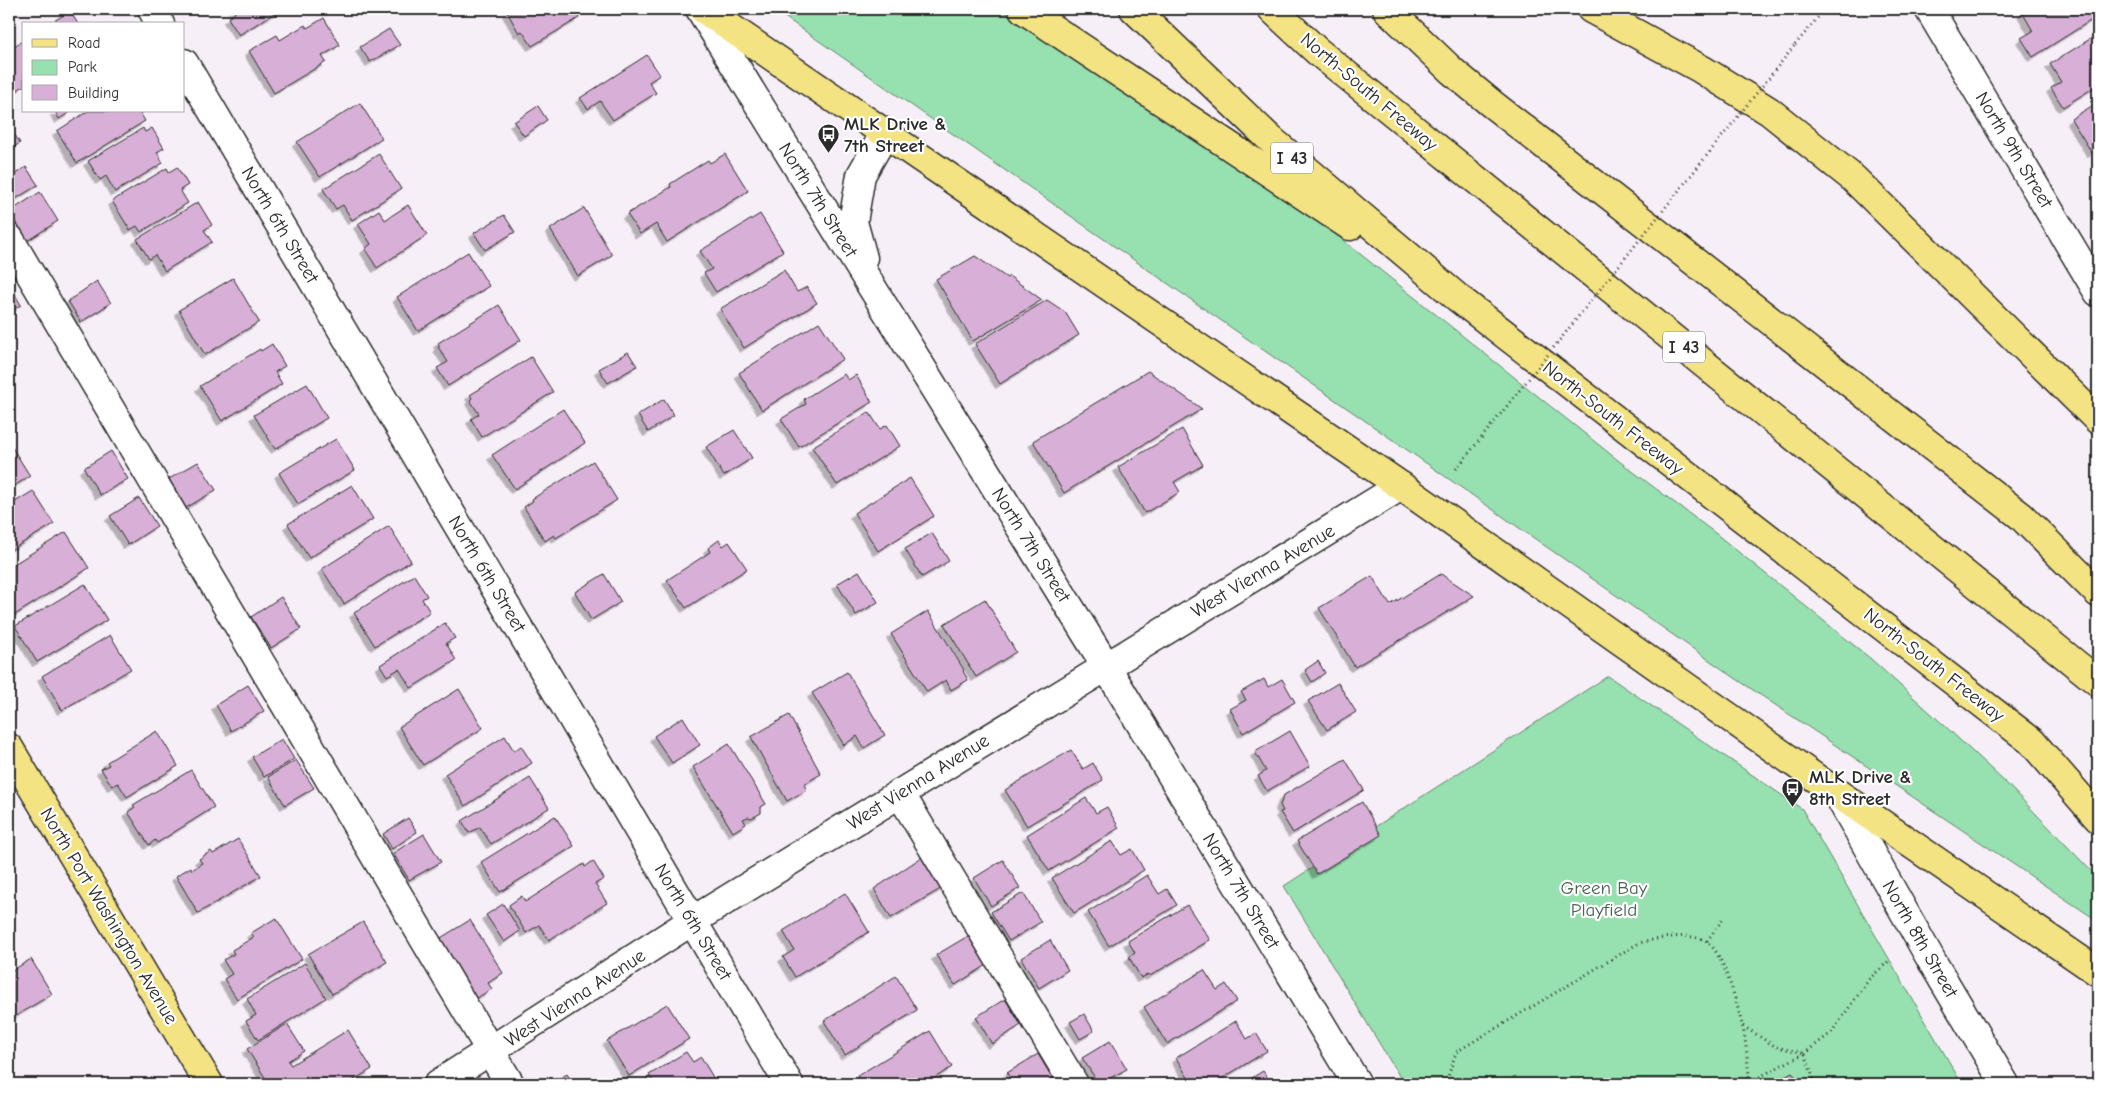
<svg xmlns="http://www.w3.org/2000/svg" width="2107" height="1093" font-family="'Comic Neue',sans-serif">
<defs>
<filter id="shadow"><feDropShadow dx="-4.5" dy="4.5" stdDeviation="0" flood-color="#0004"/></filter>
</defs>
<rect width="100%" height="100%" fill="#f7eff7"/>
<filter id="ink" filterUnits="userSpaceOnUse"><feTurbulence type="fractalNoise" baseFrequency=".02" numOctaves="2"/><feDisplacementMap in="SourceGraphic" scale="10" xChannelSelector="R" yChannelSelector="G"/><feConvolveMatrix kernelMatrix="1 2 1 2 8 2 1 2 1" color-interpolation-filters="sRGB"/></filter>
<g filter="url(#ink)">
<path fill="#97e0af" stroke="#61866d" d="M773,9H1000L1329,229L1619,461L1715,533L1871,659L1945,726L2007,784L2098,878V921L1735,678Z
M1608,676L1802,809L1962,1084H1404L1284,886Z"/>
<path fill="#d8afd6" stroke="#2b2b2b" filter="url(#shadow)" d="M233,9H281L239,35L228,18L235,13Z
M513,9H582L576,12L579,18L532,46L522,31L519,33L507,12Z
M2028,9H2098V16L2033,57L2021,38L2033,31L2022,12Z
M70,11L78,24H49Z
M324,18L340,45L322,56L326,62L274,93L249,51L277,35L280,40L305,25L307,28Z
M389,29L400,45L370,62L360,47Z
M2098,34V85L2063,107L2051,88L2061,82L2050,64Z
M24,40V86L14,92L9,84V49Z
M647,55L660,75L649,82L656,93L613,120L600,101L588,109L580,98Z
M2098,102V149L2092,153L2071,119Z
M360,103L382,138L320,177L297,142Z
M538,106L547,120L524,136L514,122Z
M55,111H72L59,119Z
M88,111H139L145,121L77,163L57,131Z
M9,126L20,143L9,150Z
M143,128L145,132L152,128L164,148L157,152L163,163L115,192L106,176L100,180L88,161Z
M379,154L401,189L352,220L343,205L336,209L323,189Z
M725,154L748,191L667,242L656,224L640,234L627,214L671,187L670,184L708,160L710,163Z
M26,167L38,185L9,203V178Z
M177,167L188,185L180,190L188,203L141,232L137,226L130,230L112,201L167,168L169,172Z
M40,192L58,221L27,241L9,212Z
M198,202L212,225L204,230L212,242L165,271L155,255L149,259L137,239Z
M408,205L427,235L377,268L365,249L371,244L358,224L379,210L385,220Z
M584,208L612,255L578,276L550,229Z
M760,214L783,251L716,292L704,273L712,269L700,251Z
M504,215L515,232L485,250L474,233Z
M468,252L489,286L418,331L397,297Z
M975,256L1007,278L1009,276L1042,300L973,341L936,279Z
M784,270L797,292L807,287L817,303L744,348L720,309Z
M233,278L259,322L205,355L179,310Z
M97,281L111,303L81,322L68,301Z
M9,284L21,305L9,312Z
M1047,300L1065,312L1079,335L1000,384L975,344Z
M499,305L521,340L448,386L437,368L448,362L438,347L440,346L438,343Z
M819,322L843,359L762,410L739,373Z
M272,344L285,366L275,372L282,384L222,421L200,386L260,349L261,351Z
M628,352L637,366L608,383L599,369Z
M531,357L553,392L482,437L471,419L479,414L470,400L472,398L470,395Z
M1148,371L1202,409L1064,493L1033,441Z
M844,374L848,380L856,375L872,402L799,447L781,419L806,404L804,399Z
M307,384L327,418L275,449L254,415Z
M664,399L674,415L648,432L638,415Z
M563,409L585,443L515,489L492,455Z
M869,412L880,429L887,425L900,446L837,485L812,447Z
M1182,429L1203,465L1174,482L1180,492L1145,513L1118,467Z
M734,430L752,458L724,476L706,447Z
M336,439L355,470L298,504L279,473Z
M10,444L30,476L9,489V445Z
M111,451L128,479L100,495L84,468Z
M593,461L617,500L556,538L554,535L545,541L524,507L533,501L532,499Z
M198,462L216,490L186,508L169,479Z
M910,478L934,516L878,551L854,513Z
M352,485L373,519L309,558L288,524Z
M33,491L54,524L9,551V502L10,505Z
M139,498L157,526L128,545L110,516Z
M389,526L411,561L344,604L322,569Z
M66,532L89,568L10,618L9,567Z
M932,533L949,561L922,577L905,549Z
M719,540L723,546L729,542L747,569L686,608L667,580L710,552L708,548Z
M859,571L878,602L856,615L837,584Z
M604,574L621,602L591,620L575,592Z
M1441,574L1474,596L1355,667L1319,608L1372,576L1390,605Z
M414,575L427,596L422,599L430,612L375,646L354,613Z
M85,584L107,620L37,662L15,626Z
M281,597L301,629L271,648L251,617Z
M985,599L1016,652L976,677L944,624Z
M928,611L964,670L963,671L968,680L951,690L946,680L927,692L891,634Z
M445,623L455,638L446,643L456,660L411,688L399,669L387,676L380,665Z
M110,635L131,669L62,710L42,676Z
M1318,661L1325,673L1312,682L1305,670Z
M847,672L885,735L864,748L857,736L844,745L812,693Z
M1264,679L1268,687L1282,679L1295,702L1243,733L1230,709L1246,700L1241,692Z
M1338,683L1356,712L1327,730L1308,701Z
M248,685L264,711L231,731L216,705Z
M459,689L483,728L423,765L399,727Z
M789,715L821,774L804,784L807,790L787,801L751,737Z
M683,717L700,745L672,763L654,736Z
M157,731L178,766L127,797L118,783L112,786L101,769L109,765L107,762Z
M1290,731L1310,766L1267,791L1258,776L1266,771L1255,752Z
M505,736L514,751L521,746L532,763L465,806L445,774Z
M282,739L294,759L264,777L252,757Z
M729,744L766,804L761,807V813L752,818L748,817L743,819L746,824L733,832L693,767Z
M1071,750L1083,769L1093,763L1103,780L1027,826L1005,790Z
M1345,759L1364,790L1293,833L1280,812L1283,811L1280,805L1284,795Z
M296,760L314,788L285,805L268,777Z
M191,770L214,807L157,843L155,840L149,845L128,812L135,807L133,805Z
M530,778L549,808L491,844L480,827L469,833L462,821Z
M1086,798L1096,813L1107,807L1119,828L1049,871L1027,835Z
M1362,802L1381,835L1317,874L1297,841Z
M555,816L574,846L500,892L481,862Z
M408,818L417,832L392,849L383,834Z
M424,834L441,862L409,880L393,853Z
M238,839L261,876L198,913L176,876L191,867L192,870L202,863L199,859L211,851L213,854Z
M1112,841L1121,855L1132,849L1144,870L1074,913L1052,878Z
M925,855L944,887L891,918L874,889Z
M1003,860L1020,888L991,906L974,878Z
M593,861L604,879L595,884L607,903L549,940L539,925L526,933L509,905L522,896L525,902L584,864L585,867Z
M1147,875L1159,894L1167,889L1177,905L1109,946L1088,912Z
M845,893L869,932L795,977L783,957L794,950L783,931Z
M1023,893L1041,922L1009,941L991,912Z
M503,904L520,931L504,942L486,915Z
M1187,905L1210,940L1150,976L1149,974L1141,978L1129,957L1135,953L1128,941Z
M276,918L302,959L237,999L224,979L232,974L223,960L234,954L232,950L254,937L251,933Z
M470,920L503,973L488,983L492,989L475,999L439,939Z
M363,922L387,962L332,994L308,954Z
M968,936L987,965L955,985L936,955Z
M1050,940L1068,970L1039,988L1021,958Z
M31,959L52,994L9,1020V968L11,967L13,970Z
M305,963L326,998L258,1040L246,1021L256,1015L247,999Z
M1204,970L1217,990L1226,984L1237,1001L1167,1044L1144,1007Z
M896,976L917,1010L845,1055L824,1021Z
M1005,999L1021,1025L992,1044L976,1017Z
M667,1004L689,1039L629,1076L607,1041Z
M1084,1014L1094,1031L1080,1039L1070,1022Z
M1236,1021L1247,1039L1256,1033L1267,1051L1213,1084H1192L1176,1058Z
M287,1024L304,1051L288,1061L291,1065L348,1030L372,1069L347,1084H269L247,1049Z
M930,1031L952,1067L925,1084H863L857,1076Z
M1110,1041L1127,1069L1099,1084L1082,1058Z
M686,1052L693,1062L701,1057L714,1079L705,1084H655L649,1075Z
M1038,1054L1056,1084H1013L1007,1073Z
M1263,1071L1272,1084H1242Z
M1792,1072L1800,1084H1771Z
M567,1074L573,1084H550Z"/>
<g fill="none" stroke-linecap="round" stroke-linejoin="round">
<defs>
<path id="minor" d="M152,9L160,24
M700,9L1106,666L1357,1084
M1929,9L2098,292
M184,63L789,1084
M9,238L510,1084
M863,258L853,222L861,175L885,133
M900,793L1074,1084
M1837,793L1933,963L2005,1084
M438,1084L692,921L1401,486"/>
<path id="major" d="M703,9L1401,486L1837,793L2098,972
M9,748L209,1084"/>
<path id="highway" d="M1023,9L1350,226
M1134,9L1269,138L1458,298L2031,741L2098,818
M1272,9L1317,51L2098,682
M1387,9L1452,71L1492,104L2021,516L2098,593
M1591,9L1701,69L1769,111L1854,179L2098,420"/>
</defs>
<use href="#minor" stroke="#2b2b2b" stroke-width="31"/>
<use href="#major" stroke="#2b2b2b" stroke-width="31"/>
<use href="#highway" stroke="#2b2b2b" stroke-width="31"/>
<path stroke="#2b2b2b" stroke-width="3" stroke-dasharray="1 4" stroke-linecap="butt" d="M1795,45L1825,9
M1456,469L1491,426
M1707,941L1723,919
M1743,1026L1776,1047L1805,1053L1815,1084
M1450,1084L1447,1080L1456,1052L1639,943C1656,939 1691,931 1707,942C1723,952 1738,1006 1742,1025C1747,1043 1747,1063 1750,1082
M1746,1084L1805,1053L1831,1033L1870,978L1890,960"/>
<use href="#minor" stroke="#fff" stroke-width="28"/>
<use href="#major" stroke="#f4e382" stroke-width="28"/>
<use href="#highway" stroke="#f4e382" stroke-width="28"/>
<path stroke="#2b2b2b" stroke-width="3" stroke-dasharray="1 4" stroke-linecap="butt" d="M1491,426L1795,45"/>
</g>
</g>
<defs>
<symbol id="bus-pin" viewBox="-11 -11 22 30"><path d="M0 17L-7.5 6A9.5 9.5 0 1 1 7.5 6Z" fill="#2b2b2b" stroke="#fff"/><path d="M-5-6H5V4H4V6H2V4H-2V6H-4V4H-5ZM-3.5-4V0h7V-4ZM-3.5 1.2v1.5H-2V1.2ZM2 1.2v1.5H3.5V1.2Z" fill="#fff"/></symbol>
</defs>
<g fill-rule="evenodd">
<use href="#bus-pin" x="816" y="122" width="25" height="34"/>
<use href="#bus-pin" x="1780" y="776" width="25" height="34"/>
</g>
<g text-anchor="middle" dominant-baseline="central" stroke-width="4.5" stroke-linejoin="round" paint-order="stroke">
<g fill="#fff" stroke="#6b6b6b" stroke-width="1">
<rect x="1271" y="142.5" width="42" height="31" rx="4"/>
<rect x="1663" y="331.5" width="42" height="31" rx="4"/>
</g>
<g font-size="18" font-weight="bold" fill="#2b2b2b">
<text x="1292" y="158">I 43</text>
<text x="1684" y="347">I 43</text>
</g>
<g font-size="19" fill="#2b2b2b" stroke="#fff">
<text transform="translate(1369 92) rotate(40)">North-South Freeway</text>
<text transform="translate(2014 150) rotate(59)">North 9th Street</text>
<text transform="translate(818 200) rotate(58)">North 7th Street</text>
<text transform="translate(280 225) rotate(59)">North 6th Street</text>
<text transform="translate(1613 418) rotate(38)">North-South Freeway</text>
<text transform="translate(1031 545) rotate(58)">North 7th Street</text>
<text transform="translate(1263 571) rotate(-31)">West Vienna Avenue</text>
<text transform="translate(487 574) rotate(59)">North 6th Street</text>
<text transform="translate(1934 665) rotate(38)">North-South Freeway</text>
<text transform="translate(918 782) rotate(-32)">West Vienna Avenue</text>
<text transform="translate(1241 891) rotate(59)">North 7th Street</text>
<text transform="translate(109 916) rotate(59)">North Port Washington Avenue</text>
<text transform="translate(693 922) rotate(59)">North 6th Street</text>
<text transform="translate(1920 939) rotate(60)">North 8th Street</text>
<text transform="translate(575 998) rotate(-33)">West Vienna Avenue</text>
</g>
<g font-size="19" font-weight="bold" fill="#2b2b2b" stroke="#fff" text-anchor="start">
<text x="844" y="124">MLK Drive &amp;<tspan x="844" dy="22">7th Street</tspan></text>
<text x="1809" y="777">MLK Drive &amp;<tspan x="1809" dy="22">8th Street</tspan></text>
</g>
<g font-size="19" fill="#4b6153" stroke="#fff">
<text x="1604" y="888">Green Bay<tspan x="1604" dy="22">Playfield</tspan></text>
</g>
</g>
<rect width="2107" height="1093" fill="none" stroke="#fff" stroke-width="30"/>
<rect x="15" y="15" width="2077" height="1063" fill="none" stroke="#2b2b2b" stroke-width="2" filter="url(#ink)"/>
<rect x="22" y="22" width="162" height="90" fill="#ffffff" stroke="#aaaaaa"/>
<rect x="32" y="39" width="25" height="8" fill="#f4e382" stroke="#aaaaaa"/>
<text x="68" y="48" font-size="15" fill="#2b2b2b">Road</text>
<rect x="32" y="60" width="25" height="15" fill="#97e0af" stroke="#aaaaaa"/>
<text x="68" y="72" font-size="15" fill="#2b2b2b">Park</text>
<rect x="32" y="85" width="25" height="15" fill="#d8afd6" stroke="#aaaaaa"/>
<text x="68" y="98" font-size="15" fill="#2b2b2b">Building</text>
</svg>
